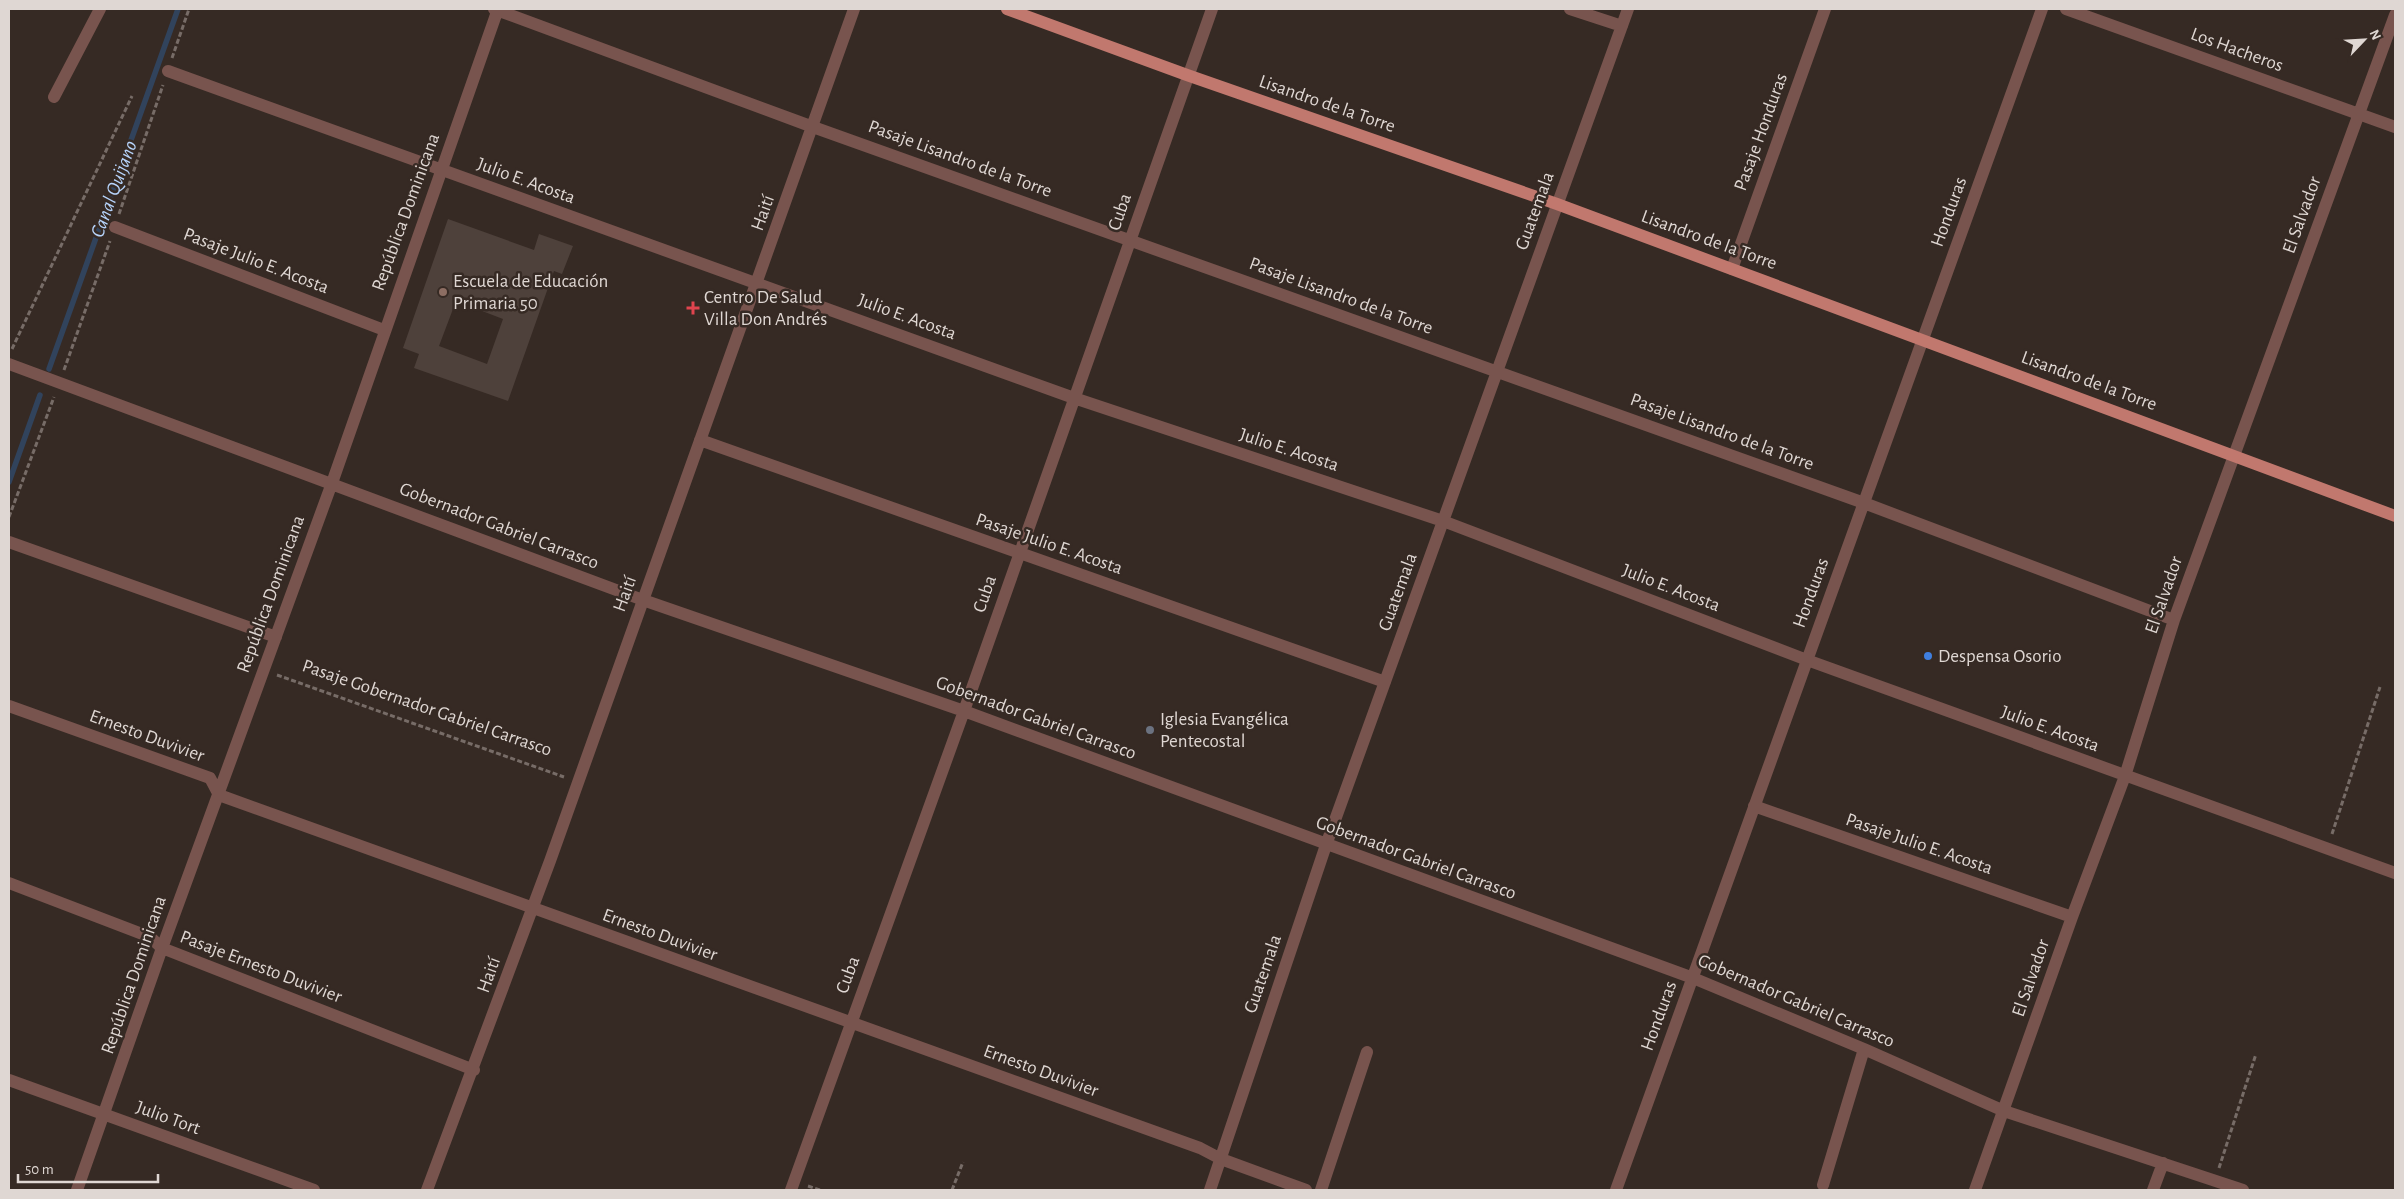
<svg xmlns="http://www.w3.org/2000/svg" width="2404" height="1199" font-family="'Alegreya Sans',sans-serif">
<rect width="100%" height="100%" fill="#362a24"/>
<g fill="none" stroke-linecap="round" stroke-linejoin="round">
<path stroke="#31435c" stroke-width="5.5" d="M49,369L178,9
M9,482L40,395"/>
</g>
<path fill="#4e413b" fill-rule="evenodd" d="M448,219L534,250L539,234L573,246L562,274L554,271L508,401L414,368L419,354L403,348ZM456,301L503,319L487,364L439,346Z"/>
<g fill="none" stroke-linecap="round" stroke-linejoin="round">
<path stroke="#776c67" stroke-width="3" stroke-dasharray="5 2.5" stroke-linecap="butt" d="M172,58L189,9
M119,214L163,85
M12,349L132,96
M64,370L110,241
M9,517L54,397
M277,675L564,777
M2332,834L2380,687
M2219,1168L2256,1054
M808,1186L820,1190
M952,1190L963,1162"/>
<path stroke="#78544e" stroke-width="12" d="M494,9L813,127L1864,503L2174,620
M1570,9L1622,26
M2066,9L2395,127
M168,71L1074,398L1443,521L1807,660L2395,873
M54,97L100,9
M115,227L384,330
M1732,269L1825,9
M9,364L643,600L964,711L1693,978L1864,1049L2004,1111L2243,1190
M700,440L1385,682
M9,542L276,637
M9,706L210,778L219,795L1200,1148L1221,1159L1306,1190
M1754,806L2072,917
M9,883L150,937L162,948L474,1070
M9,1080L314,1190
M1823,1185L1864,1049
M77,1190L162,948L332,483L498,9
M427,1190L550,861L854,9
M791,1190L964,711L1212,9
M1210,1190L1326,845L1628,9
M1321,1190L1367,1052
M1616,1190L2042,9
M1975,1190L2072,917L2125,776L2174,620L2395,15
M2153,1190L2163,1163"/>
<path stroke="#c1786e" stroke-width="12" d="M1007,9L1187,75L1557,204L2395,516"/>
</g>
<circle fill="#8d6e63" stroke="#362a24" stroke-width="2" cx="443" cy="292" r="5"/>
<path fill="#e0444e" stroke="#362a24" stroke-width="2" d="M690.5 300.5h5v5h5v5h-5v5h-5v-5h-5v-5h5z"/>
<circle fill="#3f7fe0" stroke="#362a24" stroke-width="2" cx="1928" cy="656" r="5"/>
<circle fill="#6b7280" stroke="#362a24" stroke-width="2" cx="1150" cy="730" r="5"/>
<g text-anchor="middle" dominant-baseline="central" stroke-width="5" stroke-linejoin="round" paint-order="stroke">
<g font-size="19" fill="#dfd7d3" stroke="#362a24">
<text transform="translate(2237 50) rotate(20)">Los Hacheros</text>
<text transform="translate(1327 104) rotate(19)">Lisandro de la Torre</text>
<text transform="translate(1761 132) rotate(-70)">Pasaje Honduras</text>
<text transform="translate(960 159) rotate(20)">Pasaje Lisandro de la Torre</text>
<text transform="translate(526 181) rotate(20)">Julio E. Acosta</text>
<text transform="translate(1535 211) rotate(-70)">Guatemala</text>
<text transform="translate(406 212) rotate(-70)">República Dominicana</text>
<text transform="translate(1120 212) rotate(-71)">Cuba</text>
<text transform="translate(1949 212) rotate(-70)">Honduras</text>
<text transform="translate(763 213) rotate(-70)">Haití</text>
<text transform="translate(2302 215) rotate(-70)">El Salvador</text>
<text transform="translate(1709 240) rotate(20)">Lisandro de la Torre</text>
<text transform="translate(256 261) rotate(21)">Pasaje Julio E. Acosta</text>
<text transform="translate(1341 296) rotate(20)">Pasaje Lisandro de la Torre</text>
<text transform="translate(907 317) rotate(20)">Julio E. Acosta</text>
<text transform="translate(2089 381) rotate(20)">Lisandro de la Torre</text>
<text transform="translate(1722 432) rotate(20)">Pasaje Lisandro de la Torre</text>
<text transform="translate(1289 450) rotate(18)">Julio E. Acosta</text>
<text transform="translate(499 526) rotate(21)">Gobernador Gabriel Carrasco</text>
<text transform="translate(1049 544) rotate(19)">Pasaje Julio E. Acosta</text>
<text transform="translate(1671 588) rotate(21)">Julio E. Acosta</text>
<text transform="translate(1398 592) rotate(-70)">Guatemala</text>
<text transform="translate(1811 593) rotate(-70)">Honduras</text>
<text transform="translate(271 594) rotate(-70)">República Dominicana</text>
<text transform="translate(625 594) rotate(-70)">Haití</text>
<text transform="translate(985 594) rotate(-71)">Cuba</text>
<text transform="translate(2164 595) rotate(-71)">El Salvador</text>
<text transform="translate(427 708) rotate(19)">Pasaje Gobernador Gabriel Carrasco</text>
<text transform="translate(1036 718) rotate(20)">Gobernador Gabriel Carrasco</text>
<text transform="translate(2050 729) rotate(20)">Julio E. Acosta</text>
<text transform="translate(147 736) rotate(20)">Ernesto Duvivier</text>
<text transform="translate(1919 844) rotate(19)">Pasaje Julio E. Acosta</text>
<text transform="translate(1416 858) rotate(20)">Gobernador Gabriel Carrasco</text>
<text transform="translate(660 935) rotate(20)">Ernesto Duvivier</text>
<text transform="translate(261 967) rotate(21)">Pasaje Ernesto Duvivier</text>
<text transform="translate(1263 974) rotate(-71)">Guatemala</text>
<text transform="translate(134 975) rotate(-71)">República Dominicana</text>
<text transform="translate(489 975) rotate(-70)">Haití</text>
<text transform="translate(848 975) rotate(-70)">Cuba</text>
<text transform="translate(2031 978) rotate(-71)">El Salvador</text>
<text transform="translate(1796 1001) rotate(23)">Gobernador Gabriel Carrasco</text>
<text transform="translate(1659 1016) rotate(-70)">Honduras</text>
<text transform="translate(1041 1071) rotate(20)">Ernesto Duvivier</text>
<text transform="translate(168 1118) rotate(20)">Julio Tort</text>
</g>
<g font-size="19" fill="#dfd7d3" stroke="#362a24" text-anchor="start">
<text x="453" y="281">Escuela de Educación<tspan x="453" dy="22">Primaria 50</tspan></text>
<text x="704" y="297">Centro De Salud<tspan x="704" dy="22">Villa Don Andrés</tspan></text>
<text x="1938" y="656">Despensa Osorio</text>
<text x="1160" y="719">Iglesia Evangélica<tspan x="1160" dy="22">Pentecostal</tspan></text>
</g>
<g font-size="20" font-style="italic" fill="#b6d3fa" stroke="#362a24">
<text transform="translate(114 189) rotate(-70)">Canal Quijano</text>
</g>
</g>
<rect width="2404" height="1199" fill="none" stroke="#dfd7d3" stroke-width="20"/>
<g transform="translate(2364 40) rotate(65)" stroke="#362a24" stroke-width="4" paint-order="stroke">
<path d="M0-4L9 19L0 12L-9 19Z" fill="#dfd7d3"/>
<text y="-8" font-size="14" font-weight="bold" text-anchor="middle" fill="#dfd7d3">N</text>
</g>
<path d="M18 1174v8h140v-8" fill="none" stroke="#dfd7d3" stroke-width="2.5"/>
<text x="25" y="1174" font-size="15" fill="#dfd7d3" stroke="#362a24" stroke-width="4" paint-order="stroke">50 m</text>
</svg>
